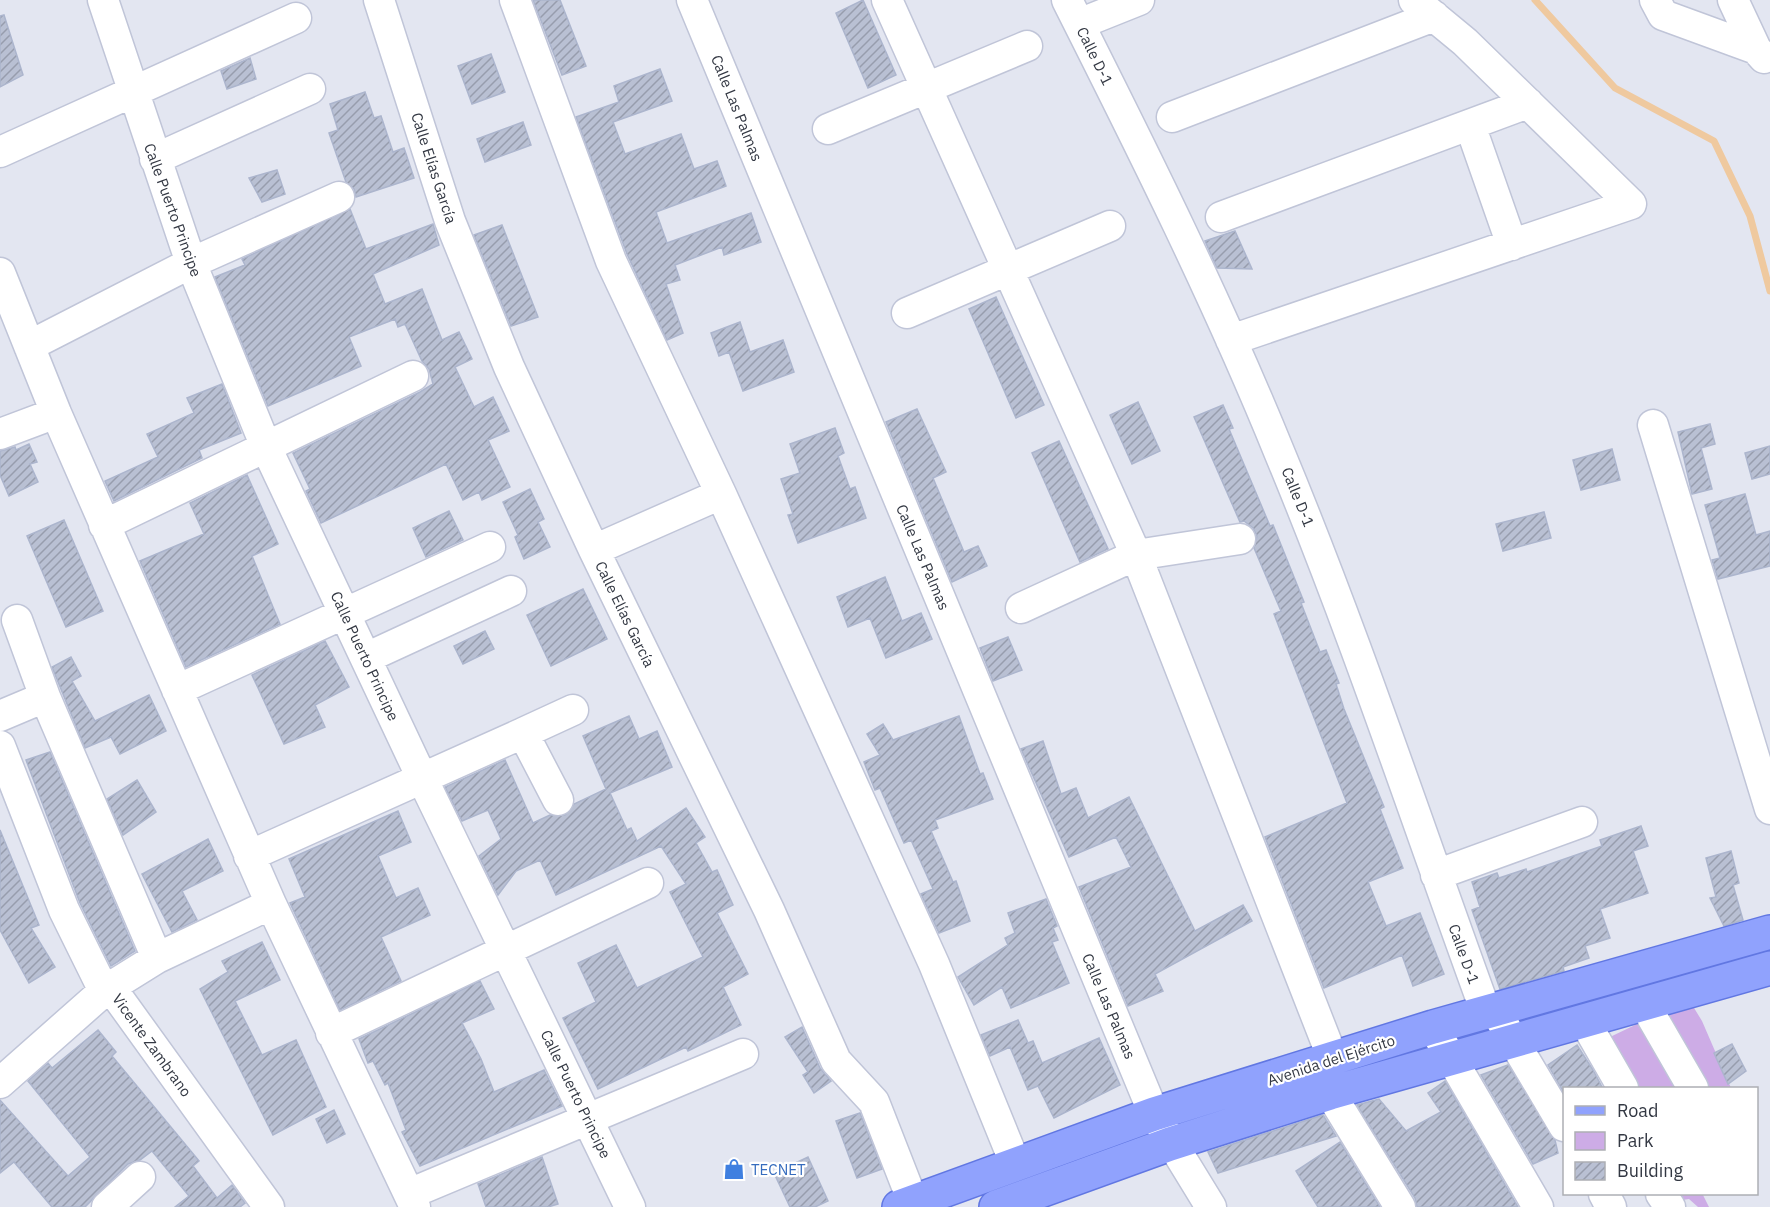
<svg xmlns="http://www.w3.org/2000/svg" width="1770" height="1207" font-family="'IBM Plex Sans',sans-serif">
<defs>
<pattern id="building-hatch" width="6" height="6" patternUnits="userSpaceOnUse" patternTransform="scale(1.5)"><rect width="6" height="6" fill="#b9c0d3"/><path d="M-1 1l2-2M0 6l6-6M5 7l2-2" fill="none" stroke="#979dad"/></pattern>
</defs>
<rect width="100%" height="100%" fill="#e3e6f1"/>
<path fill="#cdace6" d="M1691,1003L1702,1021L1731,1088H1635L1610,1037L1656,1015Z
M1674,1194H1706L1703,1195L1709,1207H1698L1689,1199L1676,1201Z"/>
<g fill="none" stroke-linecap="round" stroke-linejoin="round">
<path stroke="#efc99f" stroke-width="7" d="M1535,0L1615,88L1714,141L1750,216L1770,291"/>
</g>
<path fill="url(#building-hatch)" stroke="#acb5cd" stroke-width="1.5" d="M533,0H560L586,66L562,75Z
M863,0L896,75L868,88L836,13Z
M4,15L23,75L0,87V16Z
M491,54L505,92L472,104L458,66Z
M250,58L256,79L227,89L221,71Z
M660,69L672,101L613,122L625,154L681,134L694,169L717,161L726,186L656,212L667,243L751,213L761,242L724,255L722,247L675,265L680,280L666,284L683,333L667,340L627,254L576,117L619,102L614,86Z
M365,92L374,118L381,116L393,152L404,148L414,178L356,197L354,189L346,182L329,133L338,130L330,104Z
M523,122L531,145L485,162L477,139Z
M277,170L285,194L262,202L249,178Z
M350,209L366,249L433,224L439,245L373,274L385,304L422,289L442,340L459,332L472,359L455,367L474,407L493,397L509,431L488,440L510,487L482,500L479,492L463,500L446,464L321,523L306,491L310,489L293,453L420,392L433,384L429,369L422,361L405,324L398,327L395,319L349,337L361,366L268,406L215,277L245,265L242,259Z
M502,225L538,317L511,326L474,235Z
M1235,231L1252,269L1217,268L1205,241Z
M996,297L1044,405L1016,418L969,309Z
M740,322L750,352L783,340L794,372L743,391L729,352L719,356L711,333Z
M222,384L241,433L199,450L202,458L114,501L105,481L158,457L147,434L194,413L187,398Z
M1138,402L1160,451L1132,464L1110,415Z
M1223,405L1233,428L1229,429L1270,526L1273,525L1304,602L1301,603L1320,652L1326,650L1339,683L1336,684L1344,709L1384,807L1380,809L1403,868L1368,882L1386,926L1420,913L1444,974L1413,986L1402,955L1324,988L1265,837L1347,803L1274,614L1281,611L1254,548L1257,536L1253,528L1244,521L1240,522L1194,417Z
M917,409L946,472L933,478L964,552L978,546L987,566L952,582L886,422Z
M1710,424L1715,444L1701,448L1712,489L1692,494L1678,432Z
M835,428L844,453L838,456L850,489L855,487L866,518L798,543L788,515L793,514L781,479L800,473L790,444Z
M1059,441L1108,549L1080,562L1032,453Z
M29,444L37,462L30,464L38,482L9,496L0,475V451L15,447L16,450Z
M1770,446V474L1752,479L1745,453Z
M1612,449L1620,480L1581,490L1573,460Z
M247,475L278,544L252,556L280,624L186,667L140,561L204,534L190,503Z
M530,489L544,519L538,522L550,547L524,559L515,537L518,535L503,502Z
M1745,494L1756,535L1770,531V566L1718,579L1712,560L1720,558L1705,505Z
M449,511L463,540L426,557L413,528Z
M1544,512L1551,538L1503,551L1496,524Z
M64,520L103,611L66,627L27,536Z
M885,577L902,621L921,613L932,639L886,658L870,618L848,627L837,597Z
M583,589L607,639L551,666L527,615Z
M485,631L494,649L463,664L454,646Z
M1008,637L1022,670L993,681L980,648Z
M325,641L349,687L315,705L325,727L284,744L252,675Z
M71,657L81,676L72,681L95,721L149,695L166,731L120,754L111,737L85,748L52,667Z
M629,716L639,739L657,731L672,767L610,793L627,830L631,828L637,841L686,808L705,837L696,843L712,872L717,870L733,905L717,913L748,974L723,987L741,1025L688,1051L686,1047L598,1089L563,1018L596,1002L578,963L616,945L637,988L703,957L670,892L686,884L661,846L556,895L540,860L516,871L498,895L479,856L501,839L488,810L462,821L445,787L505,760L533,823L550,815H565L574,804L606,789L583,736Z
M959,716L980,774L983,773L993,799L935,820L938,828L931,831L953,882L956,881L970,921L939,933L921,894L933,889L911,840L904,843L880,788L875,790L864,762L880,755L867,734L883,724L893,740Z
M1043,741L1061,794L1076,788L1088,818L1129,797L1195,931L1243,905L1252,921L1155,974L1163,991L1128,1006L1079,887L1131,867L1116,837L1069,857L1021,749Z
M50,752L135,951L111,966L80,903L26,760Z
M137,780L156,812L123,835L107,799Z
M398,811L411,842L378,856L396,898L418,888L430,915L381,937L401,981L340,1010L290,903L305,897L289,859Z
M1641,826L1648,846L1633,851L1648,893L1600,909L1610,938L1585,946L1589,958L1563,967L1564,971L1500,989L1472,910L1480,907L1472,882L1497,873L1499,878L1526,869L1527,872L1602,846L1600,840Z
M0,830L39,925L31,928L55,967L29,983L0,930Z
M208,839L223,871L182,891L197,920L172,932L142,874Z
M1731,851L1739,883L1733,885L1743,920L1724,926L1710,898L1716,897L1706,858Z
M1046,899L1057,926L1053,928L1058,940L1052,942L1069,983L1011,1008L1002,987L974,1005L958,977L1008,945L1005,938L1015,933L1008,913Z
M262,942L280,980L235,1001L262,1055L296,1040L326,1107L273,1135L200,989L228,972L222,961Z
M480,981L494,1009L462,1023L481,1059L494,1092L544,1070L562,1106L420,1166L402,1132L406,1130L388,1083L385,1085L373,1061L368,1063L359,1039Z
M1018,1020L1028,1043L1033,1041L1042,1063L1099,1038L1120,1085L1054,1118L1038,1086L1028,1090L1010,1047L990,1056L981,1035Z
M802,1027L820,1068L831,1081L814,1093L803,1075L808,1072L785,1037Z
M98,1030L116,1052L112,1056L199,1161L193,1166L217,1198L232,1185L245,1203L240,1207H175L189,1196L152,1151L140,1160L128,1164L85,1207H52L14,1162L0,1173V1100L68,1176L90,1157L28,1081L48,1063L52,1068Z
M1732,1044L1746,1071L1728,1084L1714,1053Z
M1577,1045L1593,1070L1603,1089H1564V1093L1548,1065Z
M1508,1065L1555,1140L1558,1153L1533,1164L1481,1075Z
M1445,1081L1518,1207H1417L1415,1198L1357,1105L1379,1099L1406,1131L1441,1112L1428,1093Z
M334,1110L345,1134L327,1143L316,1119Z
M860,1113L882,1169L857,1178L836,1121Z
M1323,1115L1336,1136L1218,1173L1208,1152Z
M1340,1142L1380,1207H1318L1296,1171Z
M542,1157L558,1204L548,1207H486L478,1184Z
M808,1157L828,1201L815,1207H790L774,1173Z"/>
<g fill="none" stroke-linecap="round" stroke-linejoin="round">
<defs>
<path id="minor" d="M103,0L191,263L266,447L422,778L630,1207
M379,0L450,221L509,367L594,550L769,910L836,1061L874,1102L915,1207
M515,0L611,261L721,494L934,964L1015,1163
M692,0L1154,1114L1211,1207
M887,0L1136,555L1333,1059
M1067,0C1142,149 1217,299 1280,454C1356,637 1418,826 1486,1012
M1655,0L1663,15L1756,49
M1733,0L1756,49L1764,58
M1079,24L1139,0
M1172,117L1434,16
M1470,125L1512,245
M828,129L1027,46
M0,152L296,18
M155,159L310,89
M1221,217L1528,103
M0,273L56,413L271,904L415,1207
M907,313L1110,226
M1231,340L1631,204L1465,42L1414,0
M29,346L191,263L339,197
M1653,425L1770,809
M0,434L56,413
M104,525L413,376
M594,550L721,494
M1021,608L1136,555L1240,539
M17,620L45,697
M366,658L511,591
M177,690L490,547
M0,716L45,697L157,958
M523,733L573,710
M0,746L64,910L104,991L111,988L269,1207
M249,856L523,733L558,800
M1436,875L1582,822
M1645,1005L1693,1088
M1495,1010L1564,1126
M1585,1022L1623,1088
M1433,1027L1538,1207
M331,1033L648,883
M0,1083L104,991L157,958L271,904
M1330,1093L1400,1207
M409,1194L743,1054
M1604,1194L1611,1207
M1661,1194L1670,1207
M107,1207L140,1177"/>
<path id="major" d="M899,1207L1154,1114L1433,1027L1770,932
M996,1207L1170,1144L1330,1093L1770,968"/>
</defs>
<use href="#minor" stroke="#c0c5d8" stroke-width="33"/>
<use href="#major" stroke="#6177e2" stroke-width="36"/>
<use href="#minor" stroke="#fff" stroke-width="30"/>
<use href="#major" stroke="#90a2fd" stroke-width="33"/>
</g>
<defs>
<symbol id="shop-bare" viewBox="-9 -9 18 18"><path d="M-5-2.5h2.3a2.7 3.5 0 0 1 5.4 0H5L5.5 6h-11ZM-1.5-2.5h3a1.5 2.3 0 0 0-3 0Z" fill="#3f7fe0" stroke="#fff" stroke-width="2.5" paint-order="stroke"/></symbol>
</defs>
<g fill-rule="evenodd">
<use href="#shop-bare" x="719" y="1154" width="30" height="30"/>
</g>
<g text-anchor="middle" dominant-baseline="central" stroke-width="4.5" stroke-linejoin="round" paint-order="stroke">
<g font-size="15" fill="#333843" stroke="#fff">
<text transform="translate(1095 56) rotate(64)">Calle D-1</text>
<text transform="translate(737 108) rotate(68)">Calle Las Palmas</text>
<text transform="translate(434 168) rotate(72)">Calle Elías García</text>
<text transform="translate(173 210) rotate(70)">Calle Puerto Principe</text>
<text transform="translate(1298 497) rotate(68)">Calle D-1</text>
<text transform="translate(923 557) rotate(67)">Calle Las Palmas</text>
<text transform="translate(625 614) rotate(64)">Calle Elías García</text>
<text transform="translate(365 656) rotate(65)">Calle Puerto Principe</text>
<text transform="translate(1464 954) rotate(70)">Calle D-1</text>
<text transform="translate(1109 1006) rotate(67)">Calle Las Palmas</text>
<text transform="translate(152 1045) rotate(54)">Vicente Zambrano</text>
<text transform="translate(1331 1060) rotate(-18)">Avenida del Ejército</text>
<text transform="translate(576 1094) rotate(64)">Calle Puerto Principe</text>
</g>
<g font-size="15" fill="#366cbe" stroke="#fff" text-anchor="start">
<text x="751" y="1169">TECNET</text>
</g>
</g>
<rect x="1563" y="1087" width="195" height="108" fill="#ffffff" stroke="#adafb4" stroke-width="1.5"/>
<rect x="1575" y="1106" width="30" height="9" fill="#90a2fd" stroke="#adafb4" stroke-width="1.5"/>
<text x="1617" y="1117" font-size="18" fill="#333843">Road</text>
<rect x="1575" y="1132" width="30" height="18" fill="#cdace6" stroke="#adafb4" stroke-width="1.5"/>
<text x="1617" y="1147" font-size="18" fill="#333843">Park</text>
<rect x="1575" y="1162" width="30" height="18" fill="url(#building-hatch)" stroke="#adafb4" stroke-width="1.5"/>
<text x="1617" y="1177" font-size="18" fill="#333843">Building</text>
</svg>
